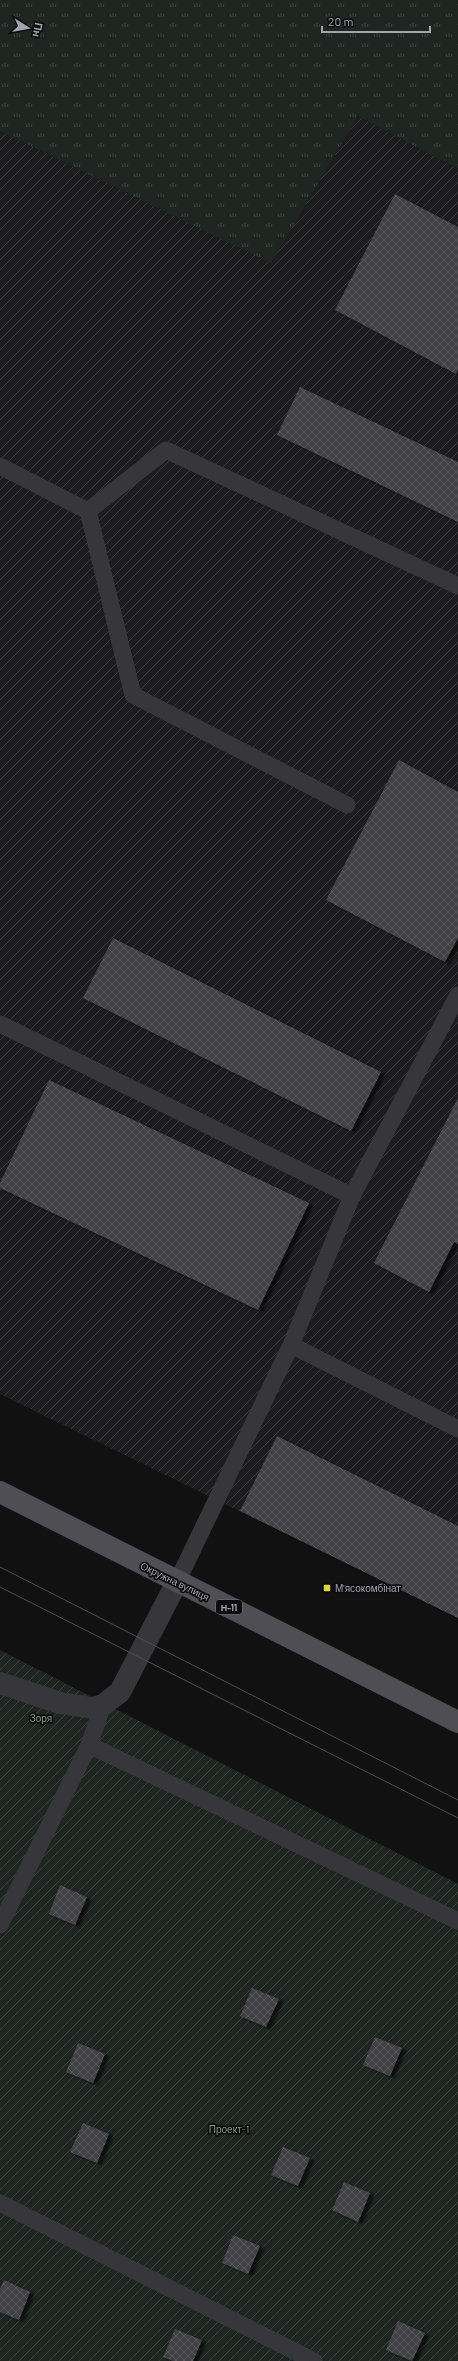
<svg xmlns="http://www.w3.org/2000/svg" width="458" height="2361" font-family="Barlow,sans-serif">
<defs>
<pattern id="industrial-furrows" width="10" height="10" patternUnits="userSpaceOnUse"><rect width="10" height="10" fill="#1d1d1f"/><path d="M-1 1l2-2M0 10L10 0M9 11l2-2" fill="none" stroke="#3b3b3d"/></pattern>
<pattern id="grass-tufts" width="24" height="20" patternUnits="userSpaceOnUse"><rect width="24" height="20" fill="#1f2622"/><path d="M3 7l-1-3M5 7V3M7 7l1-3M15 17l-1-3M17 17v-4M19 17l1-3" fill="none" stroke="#3c4240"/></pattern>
<pattern id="garden-furrows" width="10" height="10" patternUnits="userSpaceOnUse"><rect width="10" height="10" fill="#1f2622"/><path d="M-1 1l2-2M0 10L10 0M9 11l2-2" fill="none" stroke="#3c4240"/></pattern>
<pattern id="building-cross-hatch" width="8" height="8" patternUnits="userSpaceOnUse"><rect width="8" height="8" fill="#404045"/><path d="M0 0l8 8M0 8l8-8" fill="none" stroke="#58595d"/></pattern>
<filter id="shadow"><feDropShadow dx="4.5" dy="2.5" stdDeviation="1" flood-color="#0009"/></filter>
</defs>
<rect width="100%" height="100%" fill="#111112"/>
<path fill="url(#industrial-furrows)" d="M358,116L458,169V1618L0,1394V131L271,262Z"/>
<path fill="url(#grass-tufts)" d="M0,0H458V169L358,116L271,263L0,131Z"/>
<path fill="url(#garden-furrows)" d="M0,1650L458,1884V2361H0Z"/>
<path fill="url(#building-cross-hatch)" filter="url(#shadow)" d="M395,194L458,227V369L456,374L335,310Z
M300,387L458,462V522L277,435Z
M399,760L458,792V938L445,962L326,900Z
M113,938L381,1072L351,1131L83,998Z
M49,1080L309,1203L258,1310L0,1188V1183Z
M458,1098V1244L454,1242L429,1292L374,1263Z
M277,1436L458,1526V1618L240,1511Z
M60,1885L87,1897L75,1925L49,1914Z
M252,1988L279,1999L266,2027L240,2016Z
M375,2037L402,2048L390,2076L363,2065Z
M78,2043L105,2054L93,2083L66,2072Z
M83,2123L109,2134L97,2163L70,2152Z
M283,2147L310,2158L298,2186L271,2175Z
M344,2182L370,2193L358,2222L332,2210Z
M233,2235L260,2246L248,2274L222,2263Z
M4,2280L30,2292L19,2320L0,2312V2289Z
M398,2321L425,2333L412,2361L386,2350Z
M175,2329L202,2340L193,2361H173L163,2357Z"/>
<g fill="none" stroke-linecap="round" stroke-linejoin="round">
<path stroke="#37373b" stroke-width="17" d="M0,466L88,511L133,695L347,805
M88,511L166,450L458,586
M0,1024L352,1196L291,1345L177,1582
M352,1196L458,995
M291,1345L458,1429
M89,1745L458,1921
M0,1925L89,1745L103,1705
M0,2203L314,2361"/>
<path stroke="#37373b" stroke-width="22" d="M0,1683L60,1703L92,1708L103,1705L120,1692L177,1582"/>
<path stroke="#4f4e55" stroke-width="22" d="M0,1492L458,1722"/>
<path stroke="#4d4d53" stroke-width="1" d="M0,1567L458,1800
M0,1587L458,1818"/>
</g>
<rect fill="#ddd43d" stroke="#0c0c0d" stroke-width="1.5" x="323" y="1584" width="8" height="8" rx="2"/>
<g text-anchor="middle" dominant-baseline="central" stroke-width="3.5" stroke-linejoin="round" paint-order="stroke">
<rect fill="#0c0c0d" stroke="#767680" stroke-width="1" x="216" y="1600" width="26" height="14" rx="3"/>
<g font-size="9" font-weight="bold" fill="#a3a4b1">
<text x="229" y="1607">Н-11</text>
</g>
<g font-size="10" fill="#a3a4b1" stroke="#0c0c0d">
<text transform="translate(175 1581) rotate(26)">Окружна вулиця</text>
</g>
<g font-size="10" fill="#a3a4b1" stroke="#0c0c0d" text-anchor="start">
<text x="335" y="1588">М'ясокомбінат</text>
</g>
<g font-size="10" fill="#7c9a86" stroke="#0c0c0d">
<text x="41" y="1718">Зоря</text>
<text x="229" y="2129">Проект-1</text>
</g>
</g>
<g transform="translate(28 28) rotate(101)" stroke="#0c0c0d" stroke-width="3" paint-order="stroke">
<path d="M0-3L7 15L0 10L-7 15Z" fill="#a3a4b1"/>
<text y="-6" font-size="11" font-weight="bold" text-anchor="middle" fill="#a3a4b1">Пн</text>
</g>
<path d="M322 26v6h108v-6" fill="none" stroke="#a3a4b1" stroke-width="2"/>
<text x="328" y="26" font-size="12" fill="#a3a4b1" stroke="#0c0c0d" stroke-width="3" paint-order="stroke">20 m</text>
</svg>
